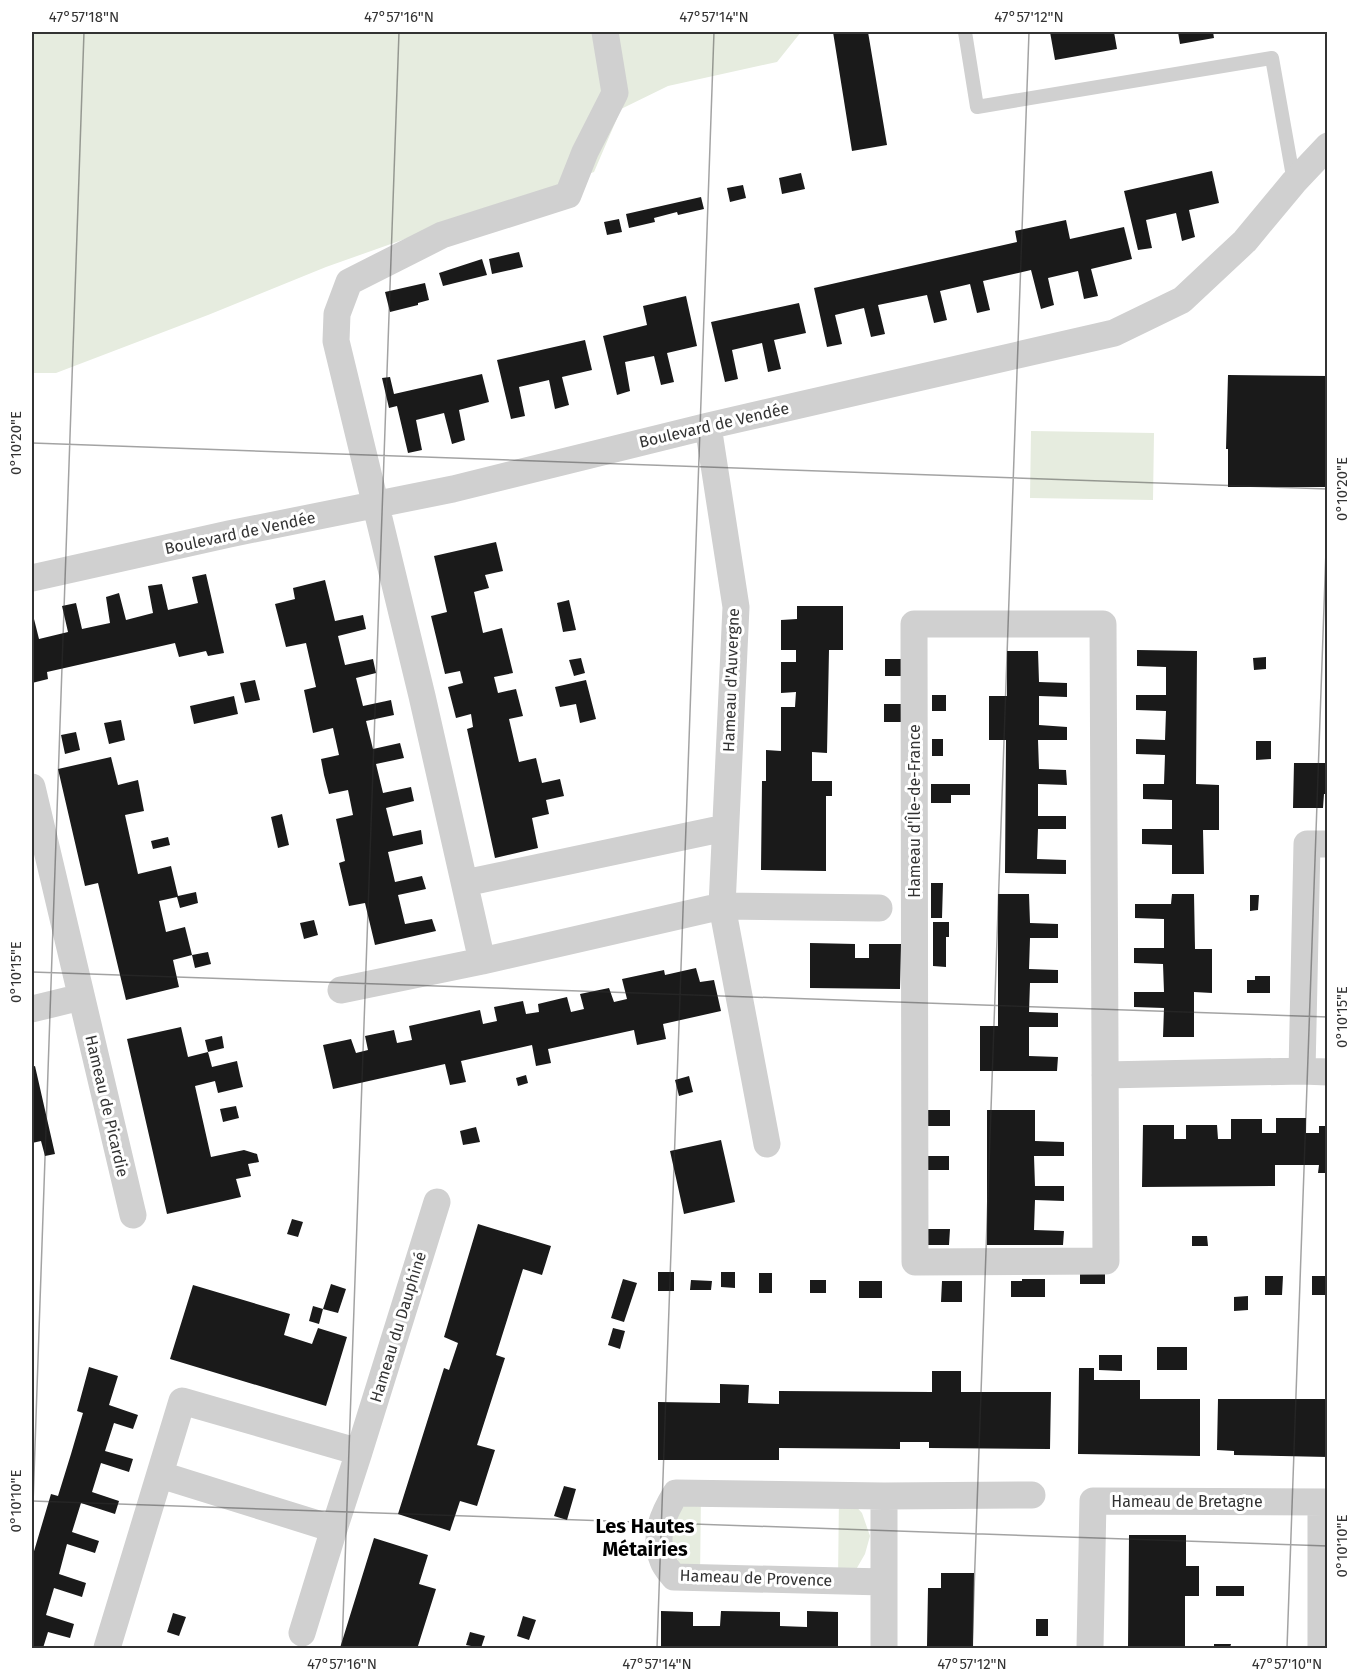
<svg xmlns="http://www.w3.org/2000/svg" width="1359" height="1680" font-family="'Fira Sans',sans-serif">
<rect width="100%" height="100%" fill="#fff"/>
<path fill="#e6ecdf" d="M32,32H801L777,62L668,86L621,109L594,172L326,267L208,315L56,373H32Z
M1031,431L1154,433L1153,500L1030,498Z
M701,1494L700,1578L679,1564L670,1535L679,1510Z
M839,1495L851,1501L862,1513L870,1536L865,1554L854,1573L838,1581Z"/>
<path fill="#1a1a1a" d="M833,32H868L887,145L852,151Z
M1050,32H1114L1117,49L1055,60Z
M1178,32H1213L1214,38L1180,44Z
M1212,171L1219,203L1189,210L1195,237L1182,241L1176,213L1146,220L1152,248L1138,250L1124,191Z
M801,173L805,189L782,194L779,178Z
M743,185L746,198L730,202L727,188Z
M701,197L704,209L678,215L677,212L654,218L655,222L629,228L626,214Z
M619,219L622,232L607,235L604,222Z
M1066,220L1070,239L1124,227L1132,259L1091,269L1098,296L1084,299L1078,271L1048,278L1054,305L1041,309L1031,270L983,281L990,310L977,313L970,284L940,291L947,320L934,323L927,295L878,305L885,334L871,337L864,308L835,315L842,344L827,347L814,288L1017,242L1015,231Z
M519,252L523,267L492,274L489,259Z
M482,259L487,275L443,286L439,273Z
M425,283L429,300L418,303V305L390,312L385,292Z
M686,296L697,346L667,353L674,382L661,385L654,356L625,362L630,391L617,395L603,336L647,325L643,306Z
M799,303L806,333L774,340L781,369L768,372L762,343L732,350L738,379L725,382L711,322Z
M585,340L592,370L562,377L569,405L555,409L549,380L519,387L525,416L511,419L497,360Z
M482,374L489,402L459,410L465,440L452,444L444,413L416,420L422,450L408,453L397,406L389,408L382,378L390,377L394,394Z
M1228,375L1328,376V487H1228V449H1226Z
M496,542L503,571L485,575L489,588L474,592L483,633L502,628L513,673L494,677L498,693L516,689L523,716L509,719L519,762L536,758L542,783L560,779L564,796L546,800L549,814L532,818L538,848L495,858L467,729L473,727L471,714L456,718L448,687L463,683L460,671L445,674L431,616L447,612L434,556Z
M206,574L224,653L208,656L206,651L179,657L175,643L47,672L48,679L32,683V620L34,619L39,639L68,632L62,606L76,603L82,629L110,623L106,597L119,593L126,620L153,613L148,586L162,584L168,610L198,603L192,577Z
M325,580L335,621L363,615L366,629L338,636L345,665L373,659L376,673L356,678L363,706L391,700L394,715L366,721L373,749L400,743L404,758L376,764L383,793L411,787L414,801L386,808L393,836L421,830L423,844L388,852L395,882L422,876L426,889L398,895L405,924L432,919L436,931L375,945L365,903L349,906L339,863L345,861L336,819L353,815L348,790L329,794L324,775L321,759L339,755L333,728L313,733L304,690L316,687L306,643L286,647L275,604L295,599L293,588Z
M569,600L576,630L563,632L557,603Z
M797,606H843V650H829L827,753L812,752V781H832V796H826V871L761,870L762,781H766V750L781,751V707H795L796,692L781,693V662H796V650H781V620L797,619Z
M1137,650L1197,651L1196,784L1219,785V830H1203L1204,874H1172V845L1142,844V829H1172V800L1143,799V784H1164L1165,755L1136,754V739L1165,740L1166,711L1136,710V695H1166V667L1137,666Z
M1007,651H1038L1039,682L1067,683V697L1039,696V725L1067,727V740H1038L1039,769L1066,770L1067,785L1038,784V816H1066V829H1038L1037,859L1066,860V874L1005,873L1006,740H989V696H1007Z
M1266,657V669L1254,670L1253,658Z
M581,658L585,673L574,676L569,660Z
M885,659H901V676H885Z
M255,680L260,700L245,703L240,683Z
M586,680L596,719L580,723L576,704L560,707L555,687Z
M932,695H946V711H932Z
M234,696L238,714L194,724L190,706Z
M884,704H901V722H884Z
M121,720L125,740L109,744L104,723Z
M76,732L80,750L65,754L61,735Z
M932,739H943V756H932Z
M1256,741H1271V759L1256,760Z
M111,757L118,785L138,780L144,811L125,815L138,874L171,866L178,896L196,892L198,903L180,908L177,897L159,901L166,932L185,927L192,955L208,952L211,964L195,968L192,955L173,960L179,987L126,1000L98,883L85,886L58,769Z
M1294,763H1328V794H1324L1323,808H1293Z
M931,784H970V795H951V803H931Z
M282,814L289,845L278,848L271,817Z
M168,837L170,845L153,849L151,841Z
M931,883H943L942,918H931Z
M998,894H1029L1030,923L1058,924V938H1030L1029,969L1058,970V983H1030L1029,1012L1058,1013V1027H1029V1056L1058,1057L1057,1071H980V1026H998Z
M1172,894H1194L1195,949H1212V993L1194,992V1037H1163L1164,1008L1134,1007V992H1164L1163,964L1134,963V948H1164V919L1135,918V904H1171Z
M1250,895H1259L1258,910L1250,911Z
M314,920L318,935L304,939L300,923Z
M933,922H949V937H946V967L933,966Z
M810,943L855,944V958H869V944H901L900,989L810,988Z
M696,968L700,982L714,980L721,1011L663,1024L666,1039L637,1045L634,1030L548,1049L551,1063L536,1066L532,1045L461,1061L466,1082L450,1085L445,1064L333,1089L323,1045L351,1039L356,1053L368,1050L365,1036L394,1030L397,1043L412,1040L409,1026L480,1010L483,1024L497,1021L494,1007L523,1001L526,1014L539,1012L538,1004L567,997L571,1012L584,1009L580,994L609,988L614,1002L627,999L622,979L664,970L665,975Z
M1255,976H1270V993H1247V980H1255Z
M181,1027L188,1057L208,1052L212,1067L237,1061L240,1075L243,1087L218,1093L215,1081L195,1086L211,1157L244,1150L257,1154L259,1162L248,1164L251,1176L236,1179L241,1197L167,1214L127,1039Z
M222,1036L224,1048L208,1052L205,1040Z
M35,1066L55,1154L45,1156L41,1141L32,1143V1067Z
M526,1075L528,1083L518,1086L516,1078Z
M689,1076L693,1092L679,1096L675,1080Z
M236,1106L239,1118L223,1122L220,1109Z
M928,1110H950V1126H928Z
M987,1110H1035V1141L1064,1142V1156H1034L1035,1186H1064V1201L1035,1200L1034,1230L1064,1231L1063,1245H987Z
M1276,1118H1306V1133H1319V1126H1328V1173H1318L1319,1165H1275V1186L1142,1187L1143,1125H1174V1139H1186V1125H1217L1218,1139H1231V1119H1262V1133H1276Z
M476,1127L480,1142L463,1145L460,1131Z
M721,1140L735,1202L684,1214L670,1151Z
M928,1156H949V1170H928Z
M292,1219L303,1222L298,1237L287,1234Z
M478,1224L551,1246L542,1275L523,1269L496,1355L505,1358L477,1445L495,1450L477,1506L460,1501L450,1531L398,1514L444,1368L449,1370L458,1343L444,1337Z
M928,1229H950L949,1245H928Z
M1192,1236H1207L1208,1246H1192Z
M658,1272H674V1291H658Z
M721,1272H735V1288L721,1287Z
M759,1273H772V1293H759Z
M1080,1274H1105V1284H1080Z
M1265,1276H1283L1282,1295H1265Z
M1312,1276H1326L1325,1295H1312Z
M623,1279L637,1283L624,1322L611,1318Z
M1022,1279H1045V1297H1011V1281H1022Z
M691,1280L712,1281L711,1290H690Z
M810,1280H826V1293H810Z
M859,1281H882V1298H859Z
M942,1281H962V1302H941Z
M331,1284L346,1289L338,1313L323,1309Z
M193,1285L290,1314L284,1335L312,1344L318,1328L347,1337L326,1406L170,1359Z
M1248,1296V1310L1234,1311V1297Z
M313,1306L323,1309L319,1324L309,1321Z
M613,1328L625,1331L620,1349L608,1345Z
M1157,1347H1187V1370H1157Z
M1099,1355H1122V1371L1099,1370Z
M89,1367L118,1376L109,1405L138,1415L133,1429L114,1423L105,1451L133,1459L129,1472L101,1463L92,1492L119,1501L115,1514L81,1503L72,1532L99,1541L95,1553L67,1544L59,1574L86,1583L82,1597L54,1588L46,1615L74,1624L70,1638L48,1632L43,1648H32V1558L51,1494L58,1496L71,1454L83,1413L77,1411Z
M1079,1368H1094V1380H1140V1399H1200V1456L1078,1454Z
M932,1371H961V1392H1051L1050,1449L929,1448V1442H900V1449L779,1448V1460H658V1402L720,1403V1384L749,1385L748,1403L779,1404V1391L932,1392Z
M1218,1399H1328V1457L1234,1455V1451L1217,1450Z
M564,1486L576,1489L567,1520L554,1516Z
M1129,1535H1186V1566H1199V1596H1185V1648H1128Z
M374,1538L428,1555L419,1584L436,1589L418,1646L424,1648H340Z
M941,1573H974L973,1648H941V1647L927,1646L928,1588H941Z
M1216,1586H1244V1596H1216Z
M661,1611L693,1612V1626H720L721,1611L780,1612V1626L807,1627V1611L838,1612V1648H661Z
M173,1613L186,1617L179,1636L167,1632Z
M523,1616L536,1620L529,1640L517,1636Z
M1036,1619H1048V1636H1036Z
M470,1632L485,1636L481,1648L466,1645Z
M1214,1644H1231L1230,1648H1214Z"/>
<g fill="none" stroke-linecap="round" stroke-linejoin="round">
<path stroke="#d0d0d0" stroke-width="14" d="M965,32L977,107L1272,58L1294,182"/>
<path stroke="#d0d0d0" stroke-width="27" d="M708,426L736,607L722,906L767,1144
M32,578L229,534L453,489L708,426L1114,333L1182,300L1245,241L1294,182L1328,146
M914,624H1103L1106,1261L915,1262Z
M32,787L133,1215
M465,883L725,828
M482,961L422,696L336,341L337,314L349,282L442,235L568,195L585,152L615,93L605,32
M341,990L482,961L722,906L879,908
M32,1009L81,997
M1302,1071L1307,844H1328
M1105,1075L1302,1071L1328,1072
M359,1452L437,1202
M1321,1502V1648
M884,1582L674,1577C670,1572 665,1567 663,1561C653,1536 663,1514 676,1493L884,1496
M302,1633L334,1529
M107,1648L182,1401L359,1452L334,1529L161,1475
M884,1648V1496L1032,1495
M1090,1648L1093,1501L1328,1502"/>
</g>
<path fill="none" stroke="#333" stroke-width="1.5" stroke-opacity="0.45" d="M32,443L1328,489M32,972L1328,1017M32,1501L1328,1546M32,1533L84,32M342,1648L399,32M657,1648L714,32M972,1648L1029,32M1287,1648L1328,494"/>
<g text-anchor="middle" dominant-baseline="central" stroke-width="6" stroke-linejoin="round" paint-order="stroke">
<g font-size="16" fill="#333" stroke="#fff">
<text transform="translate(714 425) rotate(-13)">Boulevard de Vendée</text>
<text transform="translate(240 533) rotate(-12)">Boulevard de Vendée</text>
<text transform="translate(731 680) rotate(-88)">Hameau d'Auvergne</text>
<text transform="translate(914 811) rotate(-90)">Hameau d'Île-de-France</text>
<text transform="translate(107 1106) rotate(77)">Hameau de Picardie</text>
<text transform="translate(398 1327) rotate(-73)">Hameau du Dauphiné</text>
<text x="1187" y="1501">Hameau de Bretagne</text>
<text transform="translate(756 1578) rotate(2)">Hameau de Provence</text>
</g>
<g font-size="20" font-weight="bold" fill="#000" stroke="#fff">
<text x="645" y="1526">Les Hautes<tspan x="645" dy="23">Métairies</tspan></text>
</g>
</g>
<rect width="1359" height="1680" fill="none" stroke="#ffffff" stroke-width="66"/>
<rect x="33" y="33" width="1293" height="1614" fill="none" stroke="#333" stroke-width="2"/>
<g font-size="15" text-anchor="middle" fill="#333">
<text x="84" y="22">47°57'18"N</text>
<text x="399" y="22">47°57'16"N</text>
<text x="714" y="22">47°57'14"N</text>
<text x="1029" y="22">47°57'12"N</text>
<text transform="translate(16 443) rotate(-90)" y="5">0°10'20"E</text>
<text transform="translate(1342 489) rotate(-90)" y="5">0°10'20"E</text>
<text transform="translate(16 972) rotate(-90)" y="5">0°10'15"E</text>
<text transform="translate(1342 1017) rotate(-90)" y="5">0°10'15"E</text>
<text transform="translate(16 1501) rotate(-90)" y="5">0°10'10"E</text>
<text transform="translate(1342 1546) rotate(-90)" y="5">0°10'10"E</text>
<text x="342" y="1669">47°57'16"N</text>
<text x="657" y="1669">47°57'14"N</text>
<text x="972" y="1669">47°57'12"N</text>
<text x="1287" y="1669">47°57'10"N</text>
</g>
</svg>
